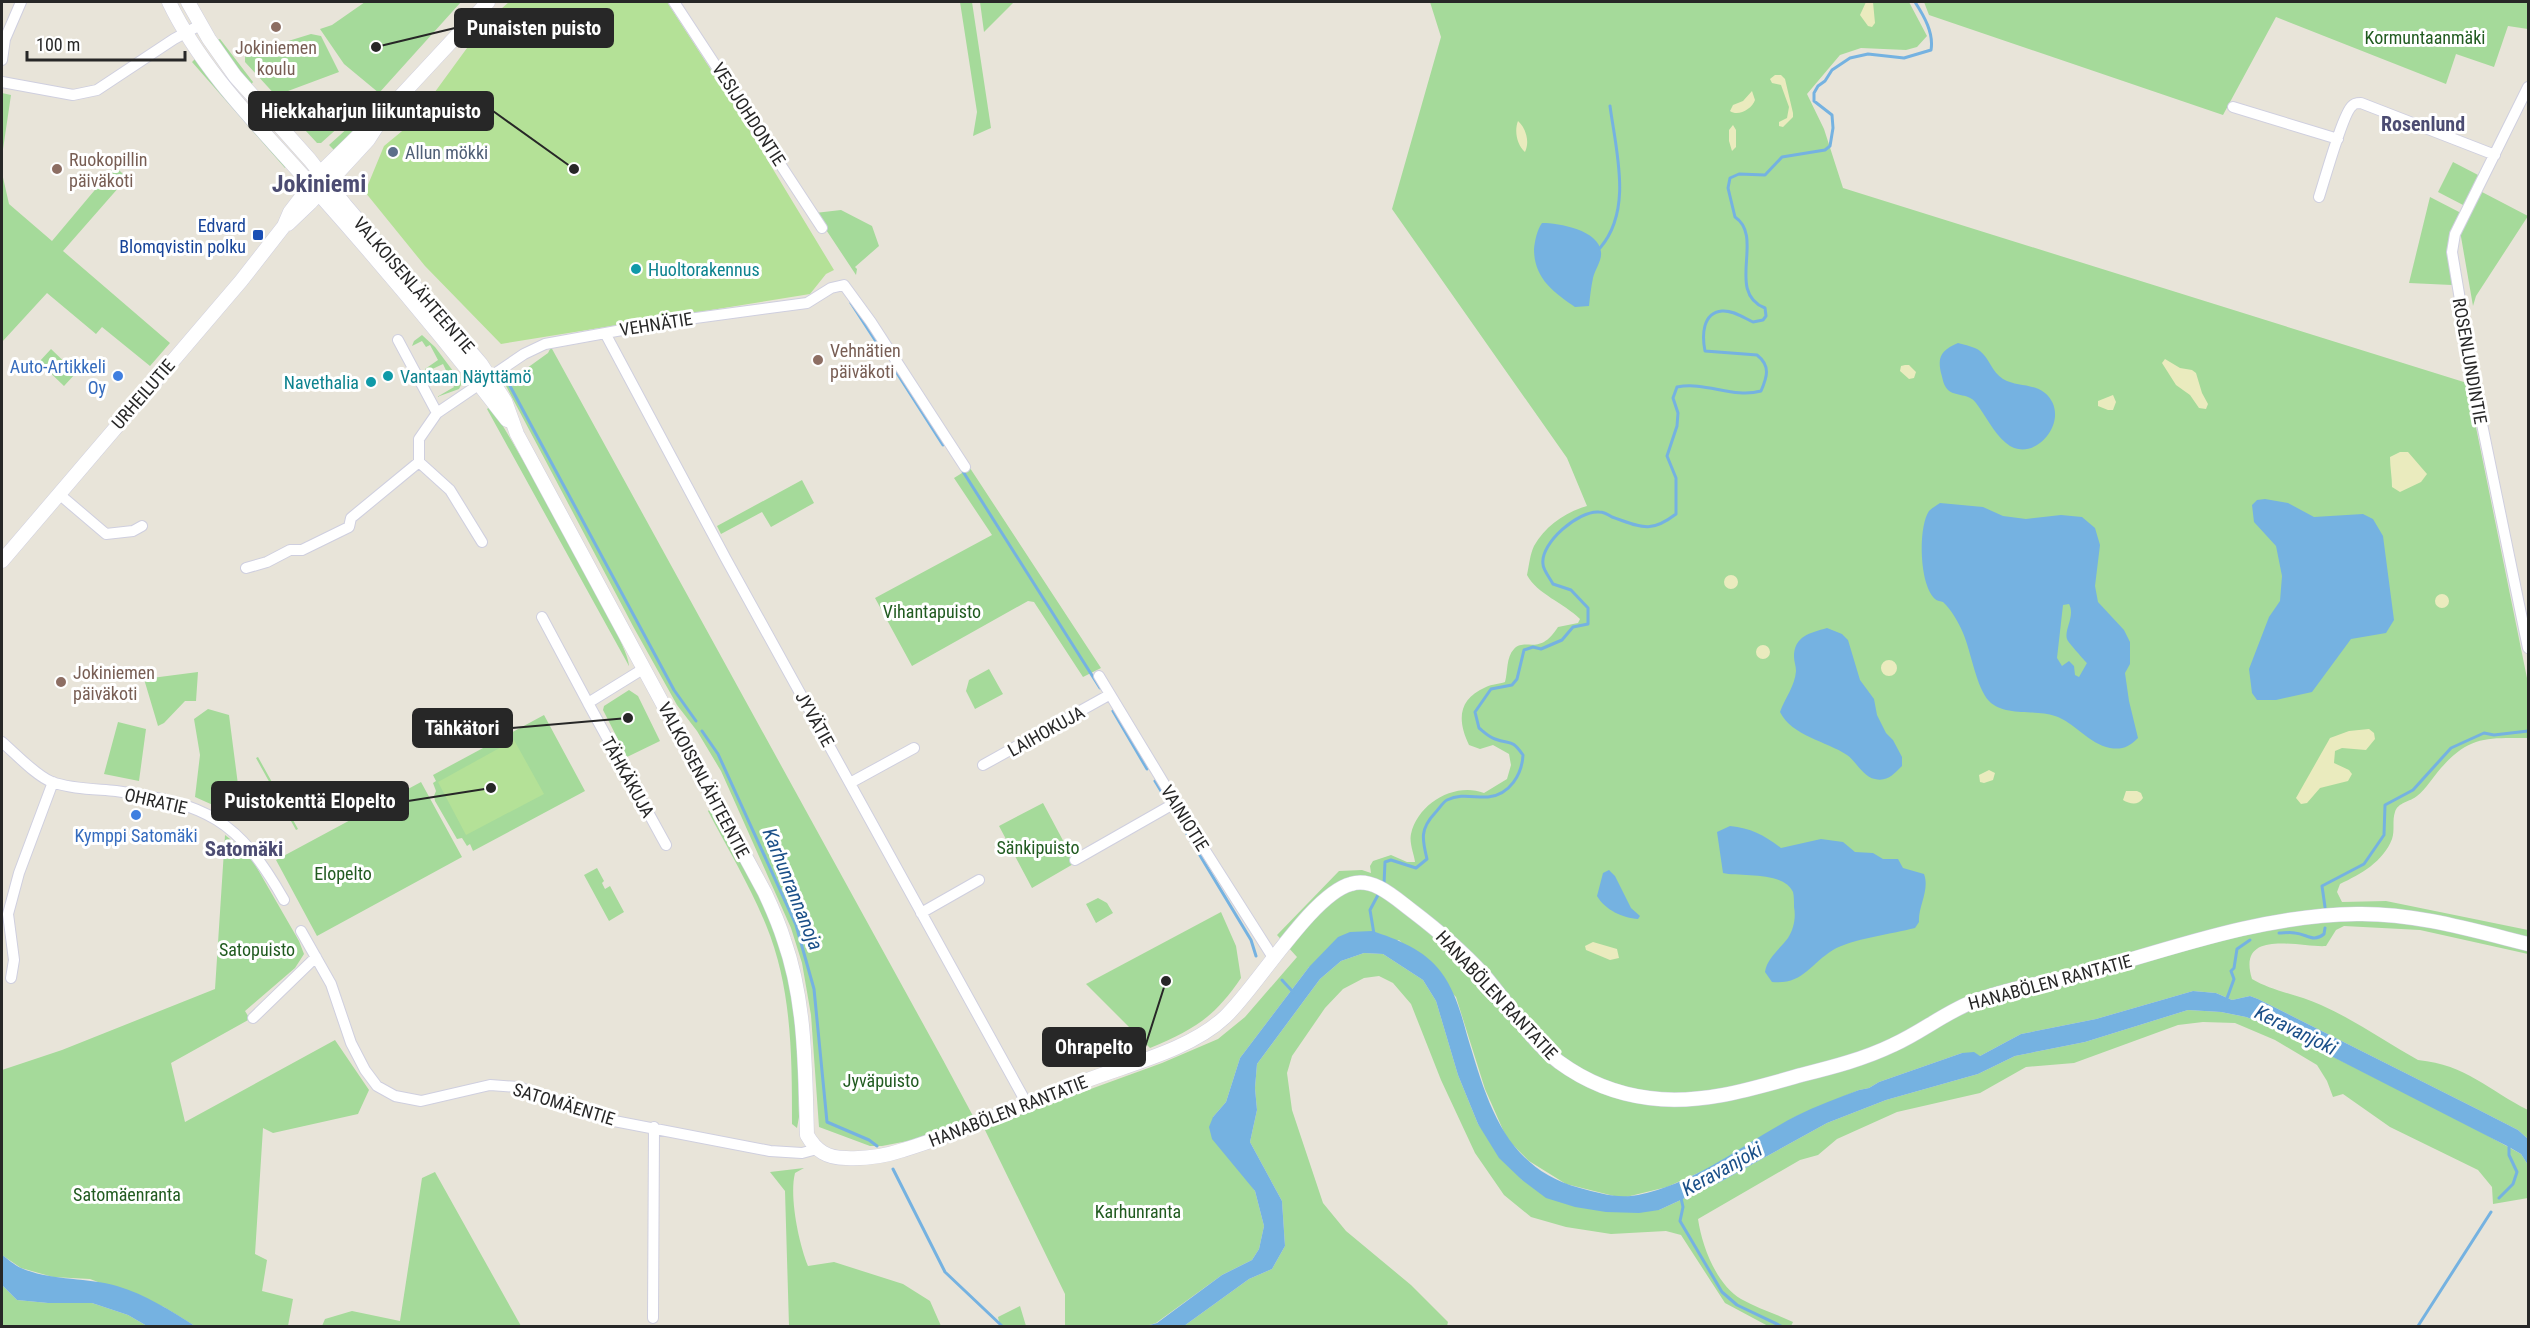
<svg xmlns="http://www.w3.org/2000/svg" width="2530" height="1328" font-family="'Roboto Condensed',sans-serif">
<rect width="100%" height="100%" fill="#e8e4d9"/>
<path fill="#a5da9a" d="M365,2H461L379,93L344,64L320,29L332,25Z
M960,2H972L991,128L973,136L977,112Z
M980,2H1014L984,32Z
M1430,2H1909L1927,36L1917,47L1906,50L1861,48L1840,55L1807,94L1824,129L1843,188L2467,383L2528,683V738C2488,738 2470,735 2441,768C2433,777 2426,789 2417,796C2410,802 2398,802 2395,812C2392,820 2395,831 2392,839C2383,862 2361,874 2340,884L2337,892L2342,902L2386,901L2528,930V954L2420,930L2344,926L2336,930L2326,946C2301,948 2236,927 2252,979C2272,991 2299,995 2321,1005C2355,1020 2386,1042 2418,1060C2467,1065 2488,1090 2528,1110V1139L2518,1130L2479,1110L2258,999L2250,996L2232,1000L2216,993L2193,991L2096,1019L2021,1034L1980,1056L1962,1053L1879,1082L1869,1088L1859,1090L1795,1117L1709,1168L1667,1187L1622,1198L1566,1184L1529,1161L1507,1139L1485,1089L1456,997L1399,940L1309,967L1240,1058L1226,1102L1213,1117L1244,1175L1255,1191L1264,1226L1259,1249L1252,1260L1222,1275L1156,1323L1146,1326H1065V1294L984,1128L1162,1063L1218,1039L1245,1017L1297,957L1277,935L1339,871L1362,870L1371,873L1370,866L1373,861L1391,855L1407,862H1415C1414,854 1409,843 1411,834C1418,803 1455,782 1484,793L1507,779L1511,765L1509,754L1493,745L1480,749L1469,745C1457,720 1458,699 1486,687C1492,684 1499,684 1505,682C1508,672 1506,657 1514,649C1526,637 1539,657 1558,627L1578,623L1580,619C1564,603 1537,594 1527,575C1529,566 1530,554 1534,546C1545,526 1566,512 1587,506L1567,458L1392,209L1441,37Z
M1924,2H2528V29L2508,26L2494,67L2456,54L2446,84L2276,17L2223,115L1929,15Z
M311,34L321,36L339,72L288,91L278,98L245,62V56L259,50Z
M220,39L253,82L251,85L217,40Z
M195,59L287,165L285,168L192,62Z
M344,91L350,92L361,107L321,143H317L294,118L291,111Z
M2,93L11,95L2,156Z
M361,116L364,119L334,150L329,145Z
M2453,162L2480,176L2465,206L2438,192Z
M115,166L127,178L63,251L170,343L150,366L102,327L96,334L47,293L2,342V173L9,204L52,241Z
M2482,192L2528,216L2476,296L2473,306L2460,231Z
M2430,197L2461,213L2447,252L2452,285L2409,283Z
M841,210L872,226L879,246L855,267L857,269L856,275L815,213Z
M422,335L435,347L462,383L459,389L437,397L454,387L443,364L426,372L425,369L438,360L430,345L426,347L422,341L412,346L414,341Z
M551,347L943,1060L973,1116L918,1139L882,1146H870L819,1127L811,1015L802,963L791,928L721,771L697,731L677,705L634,628L505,384L548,353Z
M51,349L76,373L64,386L39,362Z
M491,406C510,437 632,646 629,666L487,409Z
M970,468L1101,668L1083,677L1034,602L1028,601L912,666L875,598L992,535L954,478Z
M802,480L814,503L771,527L762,512L721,534L717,526Z
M989,669L1003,694L975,709L966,691L969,680Z
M198,672L196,701H185L164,723L158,726L144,679Z
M629,690L638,696L660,741L627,757L603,710L604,706Z
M208,709L229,715L241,808L238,812L233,814L195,797L200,755L194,719Z
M544,715L585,791L473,851L470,844L467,846L462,838L457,839L435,801L434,796L436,791L433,783L436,781L433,775Z
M118,722L146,729L139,781L104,774Z
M258,757L298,829L296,830L256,758Z
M421,782L462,857L317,936L276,860Z
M1043,803L1075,863L1032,888L999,826Z
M709,810C723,827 733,846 743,865C765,903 784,945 791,988C799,1031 798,1074 799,1117L797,1128L792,1124C792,1057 792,988 766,925C750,886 728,849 708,811Z
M225,835L249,854L299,941L304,954L295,968L245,1011L250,1019L171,1063L185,1122L335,1040L369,1090L358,1114L273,1133L263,1128L255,1254L267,1260L262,1291L293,1299L288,1326H195L164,1307L90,1279L53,1277L21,1268L2,1255V1070L62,1050L215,989Z
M597,868L604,881L602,883L605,889L610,886L624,912L609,921L584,875Z
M1098,898L1107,903L1113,913L1096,923L1086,904Z
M1221,912L1236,946L1241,978C1214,1018 1193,1030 1150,1048L1086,984Z
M1364,953L1383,954L1423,980L1436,1001L1458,1075L1478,1124L1522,1180L1659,1210L1722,1181L1827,1123L1886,1100L1978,1074L2015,1056L2085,1042L2188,1010L2221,1012L2246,1017L2276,1028L2463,1122L2521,1154L2528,1165V1198L2493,1204L2492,1187L2478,1170L2390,1127L2343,1094L2333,1097L2327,1081L2317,1065L2275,1040L2235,1023L2203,1022L2178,1025L2074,1063L2026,1067L1980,1093L1897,1112L1837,1139L1818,1155L1800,1160L1698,1219C1702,1246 1716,1284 1741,1299C1757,1308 1776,1314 1793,1322L1791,1326H1768L1725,1303L1681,1235L1666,1231L1611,1234L1566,1227L1531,1217L1504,1195L1475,1153L1441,1080L1411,1004L1393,983L1379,976L1364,978L1343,989L1325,1008L1292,1056L1287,1073L1292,1110L1323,1203L1346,1231L1411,1285L1448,1322L1447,1326H1184L1249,1279L1272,1269L1285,1246L1282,1201L1250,1142L1257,1110L1255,1088L1257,1064L1320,979L1341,961Z
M804,1168L795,1173C789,1197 799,1244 808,1266L834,1262L903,1284L930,1301L941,1326H789L785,1191L770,1172Z
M435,1172L521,1326H322L325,1319L352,1311L400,1321L422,1178Z
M2,1285L17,1300L48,1303H92L128,1315L147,1326H2Z
M1020,1306L1026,1326H1000L998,1317Z"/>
<path fill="#eaebbe" d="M1866,2H1873L1875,23L1872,27L1868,26L1860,15Z
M1775,75H1781L1785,79L1793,113V117L1783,127L1779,126V122L1787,118L1789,107L1781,85L1772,83L1770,79Z
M1752,91L1755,100C1752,109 1738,117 1730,111L1733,105L1743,101Z
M1518,121C1526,128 1530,142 1525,152C1517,145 1514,131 1518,121Z
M1733,125L1736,130V147L1732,151L1729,141V130Z
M2165,359L2180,368L2192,370L2196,373L2202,393L2208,404L2206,409L2199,408L2190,395L2176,385L2162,363Z
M1905,365H1909L1916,372L1914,378L1909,379L1900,371L1901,366Z
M2113,395L2116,402L2113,410H2108L2098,406V401Z
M2400,452H2408L2427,474L2421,482L2400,492L2392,487C2392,477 2390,467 2390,457Z
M1724 582a7 7 0 1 1 14 0a7 7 0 1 1-14 0Z
M2435 601a7 7 0 1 1 14 0a7 7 0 1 1-14 0Z
M1756 652a7 7 0 1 1 14 0a7 7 0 1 1-14 0Z
M1881 668a8 8 0 1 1 16 0a8 8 0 1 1-16 0Z
M2369,729L2374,733L2375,739L2366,750L2342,748L2335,751L2334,763L2349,770L2352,774L2348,781L2320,788L2307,803L2301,804L2296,798L2330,738L2349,731Z
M1989,770L1995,773L1993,780L1984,783L1980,782L1979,775Z
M2126,791H2137L2141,793L2143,798C2138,806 2130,804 2123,800Z
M1593,942L1617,949L1619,958L1610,960L1586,950L1585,946Z"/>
<path fill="#b4e197" d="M509,2H667L739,113L834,270L826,274L810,294L501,344L425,266L365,192L384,146L413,122L486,22Z
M514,740L544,794L466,835L438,782Z"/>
<path fill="#75b2e1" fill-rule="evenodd" d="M1542,223C1559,223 1599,230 1601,252C1602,261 1595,269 1593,278C1591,287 1590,297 1589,306L1575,307C1553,292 1534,278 1534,249C1535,240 1537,230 1542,223Z
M1958,343C1965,345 1975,347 1980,351C1989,358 1992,372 2003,379C2017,387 2032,383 2045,393C2074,418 2034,467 2006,443C1993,432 1986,416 1976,403C1969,393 1956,397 1948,390C1943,385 1943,379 1941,373C1937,356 1942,350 1958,343Z
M2265,499L2288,503L2314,517L2363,514L2373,519L2383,536L2394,620L2386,633L2351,639L2312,692L2276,700H2257L2252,693L2249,669L2269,617L2280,601L2282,576L2276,546L2254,522L2252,505L2257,500Z
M1940,503L1983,507L2003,516L2026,519L2061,515L2082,517L2095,528L2100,545L2095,586L2098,602L2124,630L2130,642V664L2125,673L2129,701L2138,738C2129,747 2122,750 2110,748C2089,744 2074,722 2055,716C2036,709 2004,717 1989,701C1976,687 1971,651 1963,633C1959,623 1951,609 1943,602C1941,601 1937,601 1935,599C1919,585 1918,527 1929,511C1932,508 1937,505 1940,503ZM2069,604C2076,617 2062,632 2068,641C2069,643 2085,661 2087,663L2079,677L2075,675L2074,666L2069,661L2062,666L2057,658L2063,605Z
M1827,628L1842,634L1848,640L1860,680L1874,699L1877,715L1886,733L1893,740L1902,757V766C1894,774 1887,782 1875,779C1863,777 1856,761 1847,755C1826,741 1792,736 1780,712C1785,698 1795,686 1796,671C1796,666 1794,661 1794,657C1794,636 1810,633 1827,628Z
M1730,826C1751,828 1764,835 1781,848L1821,839L1843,842L1855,852L1873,853L1883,859H1898L1903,868L1924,874C1930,890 1918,906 1919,922L1915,928C1892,934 1851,939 1833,950C1810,964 1803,985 1772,982L1765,972C1767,958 1779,950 1788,938C1794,929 1796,917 1794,907C1794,902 1794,896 1793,892C1784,871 1741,877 1723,873L1717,832Z
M1609,870L1615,876L1631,908L1640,916L1638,919C1623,918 1605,910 1597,896L1603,873Z
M1372,931C1397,939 1425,950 1441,972C1455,991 1461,1013 1467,1035C1487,1101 1504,1168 1580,1188C1599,1193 1617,1199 1638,1195C1697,1183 1744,1143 1796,1116C1816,1106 1838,1098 1859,1090L1869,1088L1879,1082L1962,1053L1974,1052L1980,1056L2021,1034L2096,1019L2193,991L2216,993L2232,1000L2250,996L2258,999L2479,1110L2518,1130L2528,1139V1165L2521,1154L2509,1147L2276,1028L2246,1017L2221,1012L2188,1010L2085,1042L2015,1056L1978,1074L1886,1100L1827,1123L1722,1181L1659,1210L1639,1213L1606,1212L1575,1207L1546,1198L1522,1180L1499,1158L1478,1124L1458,1075L1436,1001L1423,980L1383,954L1364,953L1341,961L1320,979L1257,1064L1255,1088L1257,1110L1250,1142L1282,1201L1285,1246L1272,1269L1249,1279L1184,1326H1146L1157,1323L1222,1275L1252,1260L1259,1249L1264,1226L1255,1191L1212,1139L1209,1127L1213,1117L1226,1102L1240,1058L1309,967L1338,937L1350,932Z
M2,1255C8,1259 14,1265 21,1268C51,1281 86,1277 117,1286C145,1294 171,1311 195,1326H147L128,1315L92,1303H48L17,1300L2,1285Z"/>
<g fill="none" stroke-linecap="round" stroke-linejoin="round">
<path stroke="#75b2e1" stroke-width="3" d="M1600,248C1633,210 1616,151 1610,106
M851,303L886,357
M895,370L943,445
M509,381L510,386L674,690L696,721
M962,470L1100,688
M1113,711L1147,769
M702,731L718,754L796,925L814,989L827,1122L869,1140L877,1146
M1155,781L1164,796
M1177,819L1182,827
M1187,834L1251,940L1256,956
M1384,884L1385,862L1391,860L1416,868L1427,859C1422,839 1420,829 1435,813C1439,809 1443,802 1447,800C1461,793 1475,798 1488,797C1510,795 1522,774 1523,755C1511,738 1511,745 1495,739C1489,737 1484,732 1479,728L1475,712L1491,689L1512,685L1517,679L1524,650L1533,647L1541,649L1562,640L1573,627L1588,624V608L1571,590L1553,584C1550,578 1543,570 1543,564C1540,543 1579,510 1599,512C1603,512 1609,515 1612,517C1641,527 1650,534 1676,514V478L1667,456L1677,426L1678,413L1673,398L1677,387C1706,381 1733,399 1761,391C1767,377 1771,366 1757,355L1705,351C1702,336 1702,313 1722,311C1733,310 1744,318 1753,322L1763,320L1766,316L1765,308C1725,292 1765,237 1735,217L1728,188L1730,178L1739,174L1765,175L1782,157L1825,150L1830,146L1833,128L1832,115L1814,101V93L1818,86L1825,81L1832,70L1850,58L1868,54L1904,58L1931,50C1934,33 1924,16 1915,2
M2325,907L2322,886L2364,864L2384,835L2385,805L2413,790L2451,748L2484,733L2494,735L2528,731
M2279,933C2284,933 2290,932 2295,933C2307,934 2313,943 2324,934L2325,928
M1374,934L1370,910L1379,893
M1282,980L1293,992
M2226,1001L2234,979L2231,971L2234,968L2237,949L2250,940
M893,1169L945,1272L1002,1326
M1681,1198L1683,1207L1680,1221L1722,1292L1737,1305L1781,1326
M2499,1198L2513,1184L2517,1172L2509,1155V1145
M2418,1326L2491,1212"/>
<defs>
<path id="street" d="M674,2L822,228
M2,60L5,39L21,2
M2,82L73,95L97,90L174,39L200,25
M2528,87L2455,234L2452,252L2476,395L2528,648
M2233,107L2338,139
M2319,197C2324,182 2343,113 2352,106C2354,103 2358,103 2361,103L2495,155
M605,333L726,559L1027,1104
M398,340L437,413L524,354L545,344L666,322L807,303L831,288L844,285L871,322L965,467
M437,413L419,439V462L450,490L482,542
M59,494L106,534L133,531L142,526
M246,568L267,562L290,550H302L349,527L351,518L419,462
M542,617L588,703
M643,669L588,703L666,845
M1099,676L1189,825L1274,959
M2,742C15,753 36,776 52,782C71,789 96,789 116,791C207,804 238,819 284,900
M983,765L1109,695
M850,783L914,748
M1075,860L1175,803
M921,913L979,880
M301,931L331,984L351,1043L365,1070L377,1086L395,1096L421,1101L490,1085L518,1087L609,1120L770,1151L802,1153L817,1149
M11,978L14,960L8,914L19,873L53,782
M253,1018L316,957
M653,1318L654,1127"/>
<path id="secondary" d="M169,2C204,75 267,134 320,195C385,268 447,342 507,420
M188,2L209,39L235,76L310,160L345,205L481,364L505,401L517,434L765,893C772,908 779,924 784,940C806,1002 805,1070 807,1135C816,1151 827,1158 846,1158C864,1159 885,1156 903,1150C965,1131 1025,1104 1085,1081C1129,1064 1190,1050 1225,1017C1257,987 1312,894 1351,884C1373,877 1394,897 1411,910C1436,929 1461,950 1483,974C1508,1003 1529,1039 1559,1062C1585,1081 1617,1094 1649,1098C1700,1105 1752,1089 1801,1075C1833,1067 1864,1059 1893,1045C1920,1033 1943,1014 1970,1003C2009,987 2051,983 2092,971C2178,946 2266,915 2357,914C2415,913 2472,930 2528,944
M288,224L310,203L368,140L379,123
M2,561L241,281L284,226L290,212L320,173L362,132L384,114L488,2"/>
</defs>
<use href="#street" stroke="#cfcfdf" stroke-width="12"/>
<use href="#secondary" stroke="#cfcfdf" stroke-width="15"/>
<use href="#street" stroke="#fff" stroke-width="10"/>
<use href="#secondary" stroke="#fff" stroke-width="14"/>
</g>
<g fill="#8d6e63" stroke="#fff" stroke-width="2">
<circle cx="276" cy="27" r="6"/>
<circle cx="57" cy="169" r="6"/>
<circle cx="818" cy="360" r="6"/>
<circle cx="61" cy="682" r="6"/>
</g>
<circle fill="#5c6f8a" stroke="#fff" stroke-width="2" cx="393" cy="152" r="6"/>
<rect fill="#1a4fb4" stroke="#fff" stroke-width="2" x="252" y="229" width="12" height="12" rx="3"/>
<g fill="#0f9aa8" stroke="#fff" stroke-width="2">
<circle cx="636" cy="269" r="6"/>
<circle cx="388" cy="376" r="6"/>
<circle cx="371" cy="382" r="6"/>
</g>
<g fill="#3f7fe0" stroke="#fff" stroke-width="2">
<circle cx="118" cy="376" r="6"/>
<circle cx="136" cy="815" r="6"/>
</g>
<g text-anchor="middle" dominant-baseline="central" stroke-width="6" stroke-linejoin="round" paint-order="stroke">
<g font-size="18" fill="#215b20" stroke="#fff">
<text x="2425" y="37">Kormuntaanmäki</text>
<text x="932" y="611">Vihantapuisto</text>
<text x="1038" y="847">Sänkipuisto</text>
<text x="343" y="873">Elopelto</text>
<text x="257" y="949">Satopuisto</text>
<text x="881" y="1080">Jyväpuisto</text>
<text x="127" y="1194">Satomäenranta</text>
<text x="1138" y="1211">Karhunranta</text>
</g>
<g font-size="18" fill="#785e54" stroke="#fff" text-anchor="start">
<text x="276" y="47" text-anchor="middle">Jokiniemen<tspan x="276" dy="21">koulu</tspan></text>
<text x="69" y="159">Ruokopillin<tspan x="69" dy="21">päiväkoti</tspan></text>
<text x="830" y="350">Vehnätien<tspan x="830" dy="21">päiväkoti</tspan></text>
<text x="73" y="672">Jokiniemen<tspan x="73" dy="21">päiväkoti</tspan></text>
</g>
<g font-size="18" fill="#272727" stroke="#fff">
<text transform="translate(749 114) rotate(57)">VESIJOHDONTIE</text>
<text transform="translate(414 285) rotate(49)">VALKOISENLÄHTEENTIE</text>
<text transform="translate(656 324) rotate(-9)">VEHNÄTIE</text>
<text transform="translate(2470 361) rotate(80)">ROSENLUNDINTIE</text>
<text transform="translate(143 394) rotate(-49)">URHEILUTIE</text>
<text transform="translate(815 719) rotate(61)">JYVÄTIE</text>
<text transform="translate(1046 731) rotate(-29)">LAIHOKUJA</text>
<text transform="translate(628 777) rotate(61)">TÄHKÄKUJA</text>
<text transform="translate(704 780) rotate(62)">VALKOISENLÄHTEENTIE</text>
<text transform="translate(156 801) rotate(13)">OHRATIE</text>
<text transform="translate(1185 818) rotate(58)">VAINIOTIE</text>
<text transform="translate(2050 982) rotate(-15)">HANABÖLEN RANTATIE</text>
<text transform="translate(1497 995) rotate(47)">HANABÖLEN RANTATIE</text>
<text transform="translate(564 1104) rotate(17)">SATOMÄENTIE</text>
<text transform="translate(1008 1111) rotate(-21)">HANABÖLEN RANTATIE</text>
</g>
<g font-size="18" fill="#4e5e75" stroke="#fff" text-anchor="start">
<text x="405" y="152">Allun mökki</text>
</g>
<g font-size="18" fill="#164399" stroke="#fff" text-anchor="end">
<text x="246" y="225">Edvard<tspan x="246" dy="21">Blomqvistin polku</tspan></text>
</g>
<g font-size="18" fill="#0d838f" stroke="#fff" text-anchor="start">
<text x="648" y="269">Huoltorakennus</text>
<text x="400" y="376">Vantaan Näyttämö</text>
<text x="359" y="382" text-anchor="end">Navethalia</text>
</g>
<g font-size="18" fill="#366cbe" stroke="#fff" text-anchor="end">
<text x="106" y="366">Auto-Artikkeli<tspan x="106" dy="21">Oy</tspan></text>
<text x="136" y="835" text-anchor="middle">Kymppi Satomäki</text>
</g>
<g font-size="20" font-weight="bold" fill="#4c4c72" stroke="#fff">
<text x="2423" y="124">Rosenlund</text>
</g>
<g font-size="20" font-style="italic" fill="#1a4f88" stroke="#fff">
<text transform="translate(793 889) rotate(68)">Karhunrannanoja</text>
<text transform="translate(2296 1030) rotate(26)">Keravanjoki</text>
<text transform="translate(1722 1169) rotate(-29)">Keravanjoki</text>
</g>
<g font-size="21" font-weight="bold" fill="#4c4c72" stroke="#fff">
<text x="244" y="849">Satomäki</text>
</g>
<g font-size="24" font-weight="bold" fill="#4c4c72" stroke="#fff">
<text x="319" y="184">Jokiniemi</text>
</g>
</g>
<path fill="none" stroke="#272727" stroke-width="2" d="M376 47L455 28M574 169L493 111M628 718L512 728M491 788L408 801M1166 981L1145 1047"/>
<g fill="#272727" stroke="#fff" stroke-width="2">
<circle cx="376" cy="47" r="6"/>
<circle cx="574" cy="169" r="6"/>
<circle cx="628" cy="718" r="6"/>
<circle cx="491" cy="788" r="6"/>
<circle cx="1166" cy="981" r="6"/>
</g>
<g fill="#272727" stroke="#272727" stroke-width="2">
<rect x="455" y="9" width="158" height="38" rx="6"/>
<rect x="249" y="92" width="244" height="38" rx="6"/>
<rect x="413" y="709" width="99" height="38" rx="6"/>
<rect x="212" y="782" width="196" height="38" rx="6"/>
<rect x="1043" y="1028" width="102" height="38" rx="6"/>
</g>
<g font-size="20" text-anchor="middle" font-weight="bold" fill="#fff">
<text x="534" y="35">Punaisten puisto</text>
<text x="371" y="118">Hiekkaharjun liikuntapuisto</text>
<text x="462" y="735">Tähkätori</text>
<text x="310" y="808">Puistokenttä Elopelto</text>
<text x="1094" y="1054">Ohrapelto</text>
</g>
<rect width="2530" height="1328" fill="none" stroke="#272727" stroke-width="6"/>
<path d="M27 51v9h158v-9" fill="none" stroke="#272727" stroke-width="3"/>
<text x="36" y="51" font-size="18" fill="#272727" stroke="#ffffff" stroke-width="4.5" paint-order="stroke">100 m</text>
</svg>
